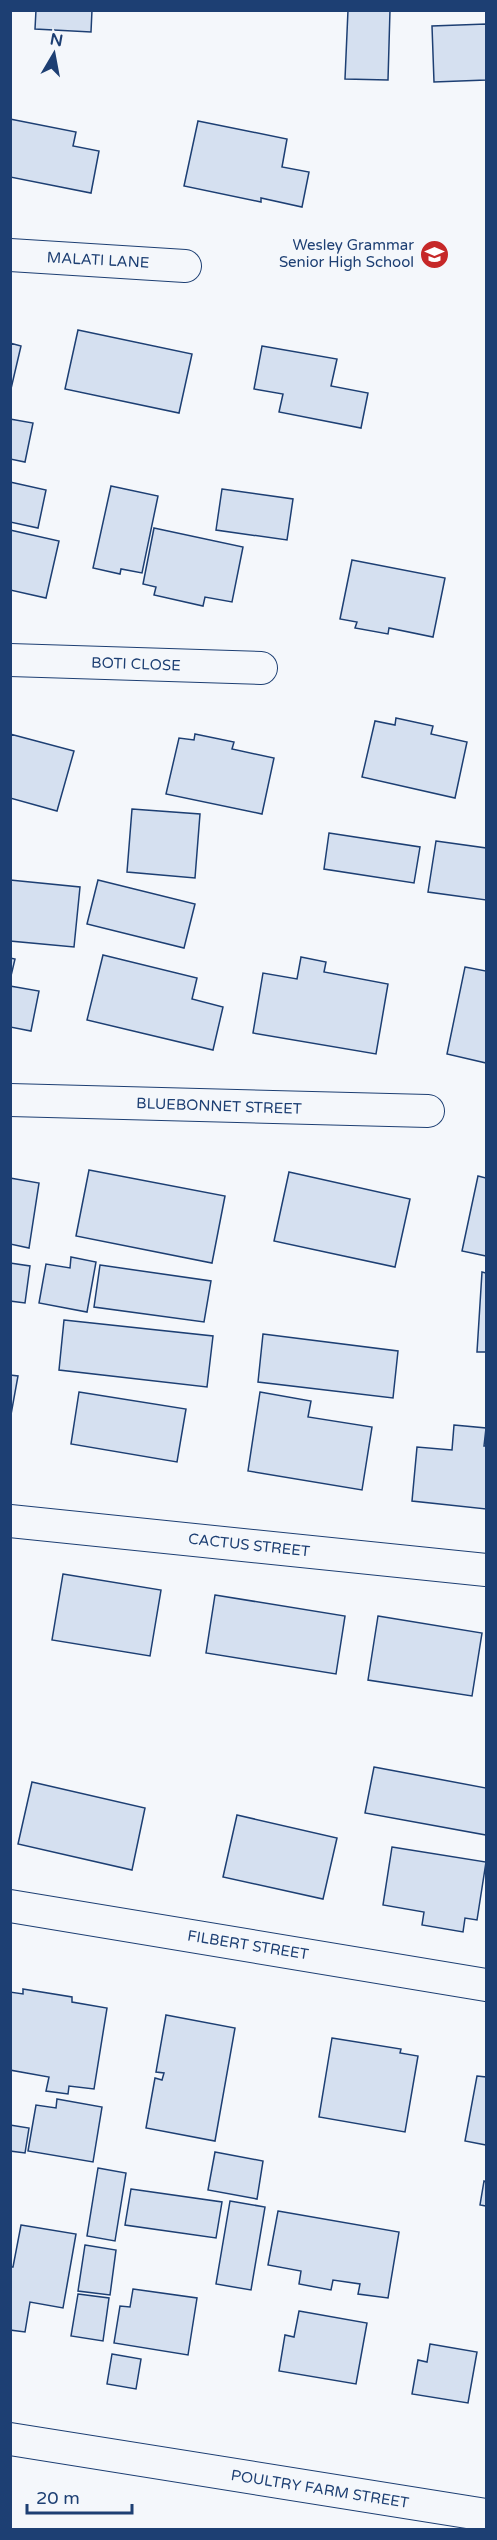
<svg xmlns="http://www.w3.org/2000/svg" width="497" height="2540" font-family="'Varela Round',sans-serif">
<rect width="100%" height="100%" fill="#f4f7fb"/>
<path fill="#d5e0f0" stroke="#1d3f73" stroke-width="1.5" d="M36,10H92L91,32L35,29Z
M348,10H390L388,80L345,79Z
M486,24V80L434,82L432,26Z
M10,119L76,132L73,146L99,151L91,193L10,177Z
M198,121L287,139L282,167L309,172L302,207L261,198V202L184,186Z
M78,330L192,354L179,413L65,389Z
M10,343L21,346L10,393Z
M262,346L337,359L331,386L368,393L361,428L279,412L283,394L254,389Z
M10,419L33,423L25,462L10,459Z
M10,482L46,490L38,528L10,522Z
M111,486L158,496L142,573L121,569L120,574L93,568Z
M222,489L293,499L287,540L216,530Z
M154,528L243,547L232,602L205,597L203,606L154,595L156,587L143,584Z
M10,530L59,541L46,598L10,590Z
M352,560L445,578L433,637L389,628L388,634L355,628L357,622L340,619Z
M396,718L433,726L431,734L467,742L455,798L362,777L375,721L395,725Z
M10,734L74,751L57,811L10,798Z
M195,734L234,742L232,749L274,758L262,814L166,794L179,738L194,740Z
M132,809L200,814L195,878L127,872Z
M329,833L420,847L414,883L324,869Z
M436,841L486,848V900L428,892Z
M10,880L80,887L74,947L10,941Z
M98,880L195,904L184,948L87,924Z
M103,955L197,978L192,999L223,1007L213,1050L87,1020Z
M301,957L326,962L324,972L388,984L376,1054L253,1033L263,973L297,979Z
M10,958L15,959L10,980Z
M465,967L486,971V1063L447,1054Z
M10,986L39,991L31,1031L10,1027Z
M89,1170L225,1196L212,1263L76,1236Z
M289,1172L410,1199L395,1267L274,1241Z
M478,1176L486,1178V1256L462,1251Z
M10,1178L39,1183L29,1248L10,1244Z
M71,1257L96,1262L87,1312L39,1303L46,1264L70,1268Z
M10,1263L30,1266L25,1303L10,1301Z
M100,1265L211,1281L204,1322L94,1307Z
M482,1272L486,1273V1352H477Z
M64,1320L213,1336L207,1387L59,1370Z
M263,1334L398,1351L393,1398L258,1382Z
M10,1375L18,1376L10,1420Z
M79,1392L186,1409L177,1462L71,1444Z
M260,1392L311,1401L308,1417L372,1427L362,1490L248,1471Z
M454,1425L486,1428L484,1446H486V1509L412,1501L417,1447L452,1450Z
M63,1574L161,1590L150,1656L52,1640Z
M215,1595L345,1616L336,1674L206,1653Z
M378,1616L482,1633L472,1696L368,1680Z
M374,1767L486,1788V1835L365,1813Z
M32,1782L145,1808L132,1870L18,1844Z
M237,1815L337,1838L323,1899L223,1877Z
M392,1847L486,1862L477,1920L465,1918L463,1932L422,1925L424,1912L383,1905Z
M23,1989L72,1997V2002L107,2008L94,2089L69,2086L68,2094L46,2091L49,2077L10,2070V1992L23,1994Z
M166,2015L235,2028L215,2141L146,2128L155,2078L162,2080L164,2073L156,2072Z
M332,2038L401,2049L400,2053L418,2056L405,2132L319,2117Z
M477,2076L486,2077V2145L465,2141Z
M57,2099L102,2107L93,2162L28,2151L36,2105L56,2108Z
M10,2125L29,2128L25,2153L10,2151Z
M215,2152L263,2161L257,2199L208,2190Z
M98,2168L126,2173L115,2241L87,2236Z
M484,2181L486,2182V2206L480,2205Z
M131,2189L222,2202L216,2238L125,2225Z
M230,2201L265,2207L251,2290L216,2284Z
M278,2211L399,2232L388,2298L358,2294L360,2284L333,2280L331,2290L299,2284L301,2271L268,2265Z
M21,2225L76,2234L63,2308L30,2302L25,2332L10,2330V2267H13Z
M85,2245L116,2250L110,2295L78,2291Z
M133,2289L197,2298L188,2355L114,2343L120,2306L130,2307Z
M78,2294L109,2298L103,2341L71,2336Z
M299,2311L367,2323L356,2384L279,2371L285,2335L294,2337Z
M430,2344L477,2352L468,2403L412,2394L418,2360L427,2362Z
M112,2354L141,2359L136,2389L107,2384Z"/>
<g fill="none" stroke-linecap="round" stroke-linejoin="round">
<defs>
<path id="street" d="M10,255L185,266
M10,660L261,668
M10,1100L428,1111
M10,1521L486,1570
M10,1906L486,1985
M10,2439L486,2515"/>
</defs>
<use href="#street" stroke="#1d3f73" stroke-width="34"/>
<use href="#street" stroke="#f4f7fb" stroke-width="32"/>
</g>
<defs>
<symbol id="school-disc" viewBox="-11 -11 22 22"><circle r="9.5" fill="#c62828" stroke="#f4f7fb"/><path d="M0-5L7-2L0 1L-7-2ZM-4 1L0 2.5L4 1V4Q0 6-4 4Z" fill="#fff"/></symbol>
</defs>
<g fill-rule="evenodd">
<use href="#school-disc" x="418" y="238" width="33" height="33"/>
</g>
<g text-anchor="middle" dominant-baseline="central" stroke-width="4.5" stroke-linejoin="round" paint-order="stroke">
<g font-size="15" fill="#1d3f73" stroke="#f4f7fb" text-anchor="end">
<text x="414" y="245">Wesley Grammar<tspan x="414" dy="17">Senior High School</tspan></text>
</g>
<g font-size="15" fill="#1d3f73" stroke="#f4f7fb">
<text transform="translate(98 260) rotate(3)">MALATI LANE</text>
<text transform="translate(136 664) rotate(2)">BOTI CLOSE</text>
<text transform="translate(219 1106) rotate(2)">BLUEBONNET STREET</text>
<text transform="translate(249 1545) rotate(6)">CACTUS STREET</text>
<text transform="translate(248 1945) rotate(9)">FILBERT STREET</text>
<text transform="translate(320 2489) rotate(9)">POULTRY FARM STREET</text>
</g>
</g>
<rect width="497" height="2540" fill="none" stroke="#1d3f73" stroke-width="24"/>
<g transform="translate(54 54) rotate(10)" stroke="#f4f7fb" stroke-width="4.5" paint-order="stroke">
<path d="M0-4.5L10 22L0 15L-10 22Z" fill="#1d3f73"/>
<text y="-9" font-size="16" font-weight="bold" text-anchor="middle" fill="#1d3f73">N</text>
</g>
<path d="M27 2504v9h105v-9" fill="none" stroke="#1d3f73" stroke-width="3"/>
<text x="36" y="2504" font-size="18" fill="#1d3f73" stroke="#f4f7fb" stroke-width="4.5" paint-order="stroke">20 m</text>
</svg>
